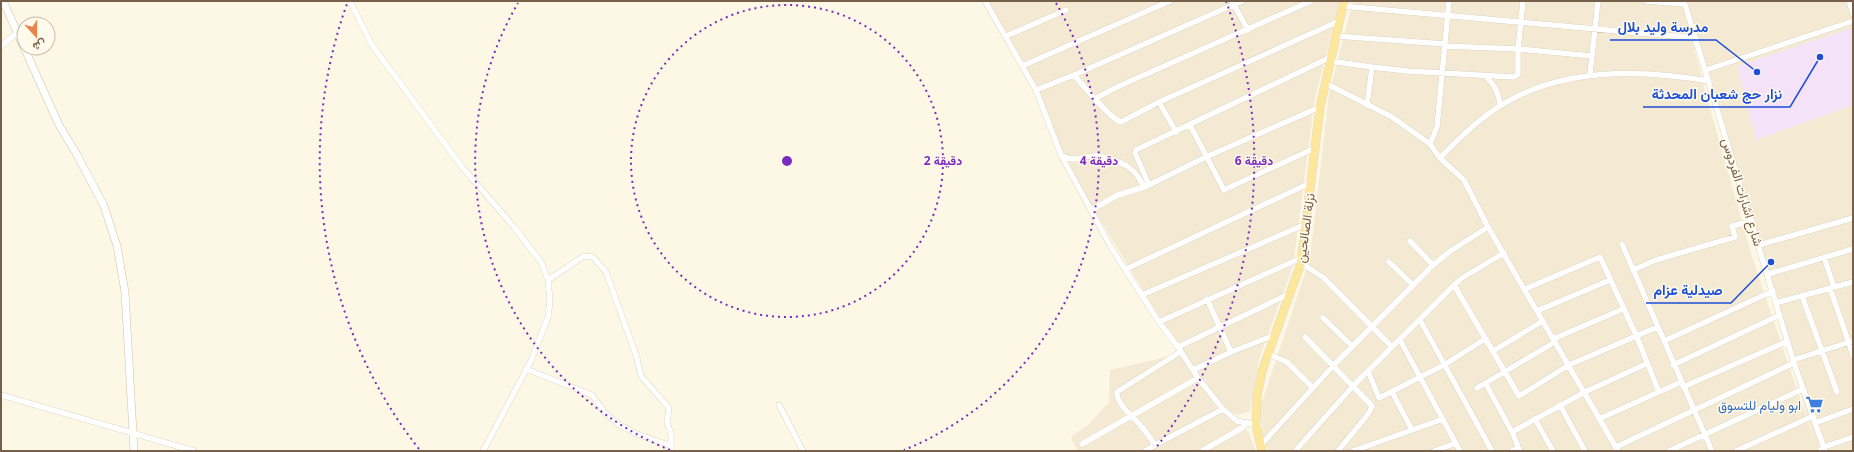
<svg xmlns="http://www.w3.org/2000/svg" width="1854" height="452" font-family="'Noto Sans',Vazirmatn,sans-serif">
<rect width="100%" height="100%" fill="#fdf7e5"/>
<path fill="#f4ead3" d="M986,1H1340L1315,98L1293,266L1259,359L1250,411L1238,415L1224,408L1175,343L1061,155L1046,112Z
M1353,1H1683L1706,95L1754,263L1816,445L1684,1H1853V451H1268L1263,438L1260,408L1310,258L1329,94Z
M1179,354L1217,408L1248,431L1256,451H1078L1071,438L1072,436L1089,424L1109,402L1110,370Z"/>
<path fill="#f4e2f9" d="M1853,28V105L1756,140L1737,66Z"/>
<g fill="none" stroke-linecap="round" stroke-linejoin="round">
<defs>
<path id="street" d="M350,1L372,45L462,167L514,227L541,262L548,280L550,301L548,317L531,361L483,451
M985,1L1036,90L1061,155L1112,249L1159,322L1178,347L1198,378L1223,409L1237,421L1256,425
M1232,1L1248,30
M1646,1L1685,4
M1684,1L1794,363L1825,451
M1849,1L1853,14
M1342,6L1696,38
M1006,36L1066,10
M1336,36L1445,44
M1,46L17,33
M1445,46L1518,49L1592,56
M1330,61L1372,67
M1022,66L1170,1
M1706,70L1853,21
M1590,74L1598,1
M1074,75C1082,84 1112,121 1121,122L1159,102L1339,21
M1485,76C1495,85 1499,93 1500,106
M1325,83L1392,117L1430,144L1440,158L1464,180L1488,227L1618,451
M1036,90L1074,75L1242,1
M1096,98L1117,87L1311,1
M1159,102L1176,132
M1367,105L1372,67L1407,71L1514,77L1518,74V49L1523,1
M1320,107L1206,157L1149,185L1135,153L1136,150L1331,57
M1190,125L1224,190L1315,148
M1430,144L1437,127L1449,1
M1061,155C1076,163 1078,157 1094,156C1099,155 1104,157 1109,159C1126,163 1136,170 1144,187
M1440,158C1462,135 1487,111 1516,97C1575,67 1646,70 1709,81
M1091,210L1118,195L1147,186
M1410,241L1433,265
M1622,244L1712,451
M1759,245L1853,218
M1824,257L1834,287
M1389,262L1413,285
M1301,263L1324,278L1392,347
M1126,269L1310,183
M1633,270L1656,260L1735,237L1732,226L1752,221
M1768,274L1853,249
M548,280L584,256L593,257L606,272L637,358L641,376L669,408L667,422L671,434V451
M1454,285L1519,396L1569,365L1657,327
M1830,288L1853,355
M1525,289L1600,257L1636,335L1659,392
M1142,295L1306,224
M1802,296L1837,392
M1207,299L1231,352
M1776,303L1853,282
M1537,311L1610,280
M1323,318L1352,346
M1420,320L1492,451
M1159,322L1301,258
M1305,337L1372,406L1369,413L1338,451
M1553,339L1623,309
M1400,340L1460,451
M1664,341L1773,291
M1178,347L1291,293
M1493,351L1543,321
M1180,352L1117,392C1116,404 1133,416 1140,425C1146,431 1150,438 1155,445L1223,409
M1268,354L1287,362L1313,388
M1793,360L1853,341
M1673,365L1780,315
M526,369L592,395L604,412L618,424L637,434L671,446
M1193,370L1231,352L1275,335
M1368,371L1379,398L1444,365L1485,339
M1486,384L1512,432L1520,451
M1683,387L1788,341
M1477,388L1555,342
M1392,392L1412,430
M1,395L194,451
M779,405L803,451
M1560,405L1585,451
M1535,419L1553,451
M1599,419L1681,382
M1815,423L1853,409
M1512,432L1585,392L1646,364
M1082,444L1198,378
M1260,446L1333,366L1433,265L1449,252L1488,227
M1616,447L1794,363
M1145,451L1155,445
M1202,451L1242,428L1246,424
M1295,451L1353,386L1454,285L1462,278L1504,253
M1353,451L1443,419
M1434,451L1456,443
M1512,451L1518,448
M1669,451L1803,389
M1736,451L1813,416
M1820,451L1824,447L1853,437"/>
<path id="secondary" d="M3,1L59,125L76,153L104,206L117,246L125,292L134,451"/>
<path id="primary" d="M1262,451L1256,425L1257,396L1262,371L1301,263L1320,107L1344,1"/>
</defs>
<use href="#street" stroke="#cec0ab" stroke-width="6"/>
<use href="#secondary" stroke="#d2c1a8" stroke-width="8"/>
<use href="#primary" stroke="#ded9d4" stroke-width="9"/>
<use href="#street" stroke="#fff" stroke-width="5.5"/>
<use href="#secondary" stroke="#fff" stroke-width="7"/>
<use href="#primary" stroke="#fce79d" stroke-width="8"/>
</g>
<g fill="none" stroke="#7b2cbf" stroke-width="2" stroke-dasharray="2 4">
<circle cx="787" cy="161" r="156"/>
<path d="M670 450A312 312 0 0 1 518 3M1056 3A312 312 0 0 1 904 450"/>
<path d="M419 449A467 467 0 0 1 348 1M1226 1A467 467 0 0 1 1155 449"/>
</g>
<defs>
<symbol id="supermarket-bare" viewBox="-9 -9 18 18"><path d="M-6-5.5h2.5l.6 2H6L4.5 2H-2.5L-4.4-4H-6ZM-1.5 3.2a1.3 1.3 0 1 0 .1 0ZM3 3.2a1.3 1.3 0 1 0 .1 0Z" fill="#3f7fe0" stroke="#fffaec" stroke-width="2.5" paint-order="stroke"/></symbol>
</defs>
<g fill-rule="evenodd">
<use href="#supermarket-bare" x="1802" y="392" width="25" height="25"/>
</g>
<g text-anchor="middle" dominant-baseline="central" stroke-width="3" stroke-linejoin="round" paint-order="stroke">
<g font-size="13" fill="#76604a" stroke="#fffaec">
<text transform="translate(1743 192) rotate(73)">شارع اشارات الفردوس</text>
<text transform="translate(1305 228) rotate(-82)">نزلة الصالحين</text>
</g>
<g font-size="13" fill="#366cbe" stroke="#fffaec" text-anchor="end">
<text x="1801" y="405">ابو وليام للتسوق</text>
</g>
</g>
<circle cx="787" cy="161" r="6" fill="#7b2cbf" stroke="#fffaec" stroke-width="2"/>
<g font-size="12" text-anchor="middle" font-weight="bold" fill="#7b2cbf" stroke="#fffaec" stroke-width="3" stroke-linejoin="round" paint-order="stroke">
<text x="943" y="165">2 دقيقة</text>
<text x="1099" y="165">4 دقيقة</text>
<text x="1254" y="165">6 دقيقة</text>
</g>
<path fill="none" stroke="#1d4ed8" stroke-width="1.5" d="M1757 72L1716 40H1610M1820 57L1790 107H1643M1771 262L1731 303H1646"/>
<g fill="#1d4ed8" stroke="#fffaec" stroke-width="1.5">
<circle cx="1757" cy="72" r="4"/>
<circle cx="1820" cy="57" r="4"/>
<circle cx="1771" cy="262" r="4"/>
</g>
<g font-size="14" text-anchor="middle" font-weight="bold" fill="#1d4ed8" stroke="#fffaec" stroke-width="3" stroke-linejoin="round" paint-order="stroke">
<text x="1663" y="32">مدرسة وليد بلال</text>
<text x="1717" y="99">نزار حج شعبان المحدثة</text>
<text x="1688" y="295">صيدلية عزام</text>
</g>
<rect width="1854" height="452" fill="none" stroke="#76604a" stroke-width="4"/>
<g transform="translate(36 36) rotate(159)"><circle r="19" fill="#fffaec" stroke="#c8bcab"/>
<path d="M0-3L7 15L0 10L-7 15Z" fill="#e88448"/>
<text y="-6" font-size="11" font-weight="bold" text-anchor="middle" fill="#76604a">ش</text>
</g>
</svg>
